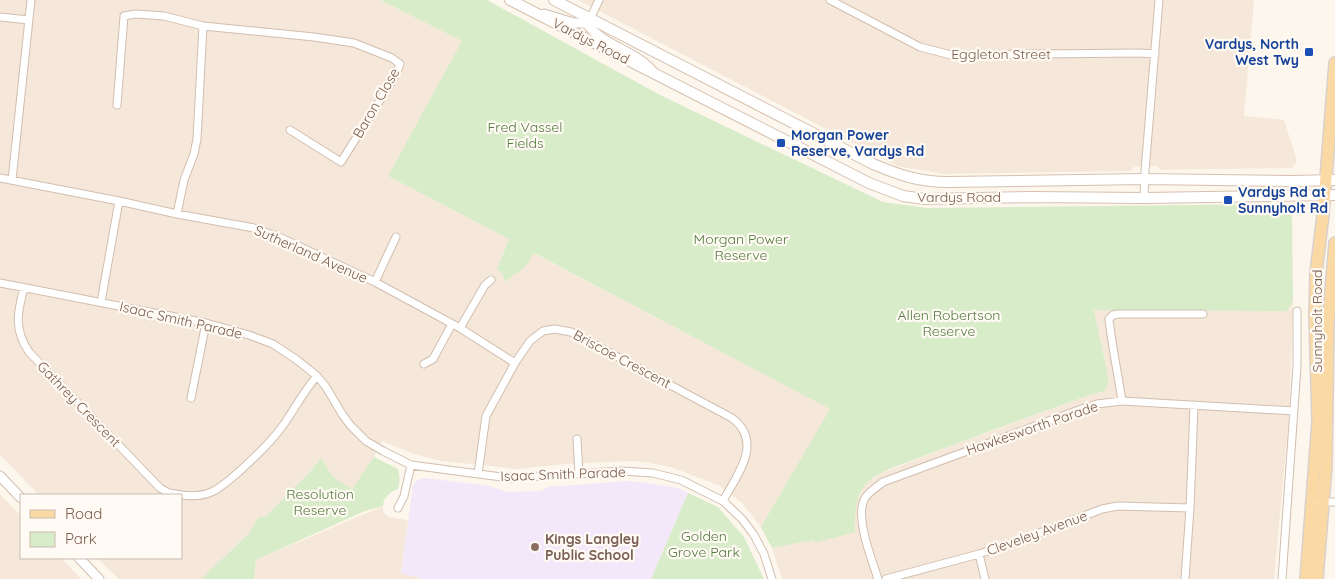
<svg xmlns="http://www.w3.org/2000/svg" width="1335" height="579" font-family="Quicksand,sans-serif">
<rect width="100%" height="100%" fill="#fdf6ec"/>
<path fill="#f5e8da" d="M0,0H380L463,41L388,176L509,239L497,269L525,267L533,253L831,409L761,527L743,504L720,486L671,467L645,462L630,461L566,464L516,469L442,461L417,455L382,441L374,457L353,490L333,477L320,459L308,474L266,516L259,517L248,534L201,579H119L97,558H181V495H39L0,455Z
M578,0H1254L1244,116L1284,120L1297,161L1292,168L1161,170L1157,166L1134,167L1131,171L944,174L897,166Z
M1293,301L1289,416L1274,579H782L772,548L814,540L854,515L858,499L866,483L882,473L953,445L1087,396L1105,391L1109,379L1094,310L1287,311Z
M0,494L21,516V558H61L81,579H0Z
M383,506V512L389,517L408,520L401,573L424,579H254L256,560Z"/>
<path fill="#f3e8fa" d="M425,478L489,486L508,492L541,491L548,487L627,481L648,483L677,488L688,493L651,579H424L401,573L413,486L417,480Z"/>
<path fill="#d8ecc9" d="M380,0H487L660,95L883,202L927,208L1282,204C1289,206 1291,207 1292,214L1293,301L1287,311L1094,310L1109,380L1105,391L1087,396C1031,416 976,436 921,457C906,463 876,472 866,484C855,498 854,515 855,532L815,543L814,540L772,548L761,527L830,409L534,253L525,267L504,282L503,274L497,269L509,239L388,176L462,41Z
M374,457L398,469C400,477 400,482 398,489L391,492L384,500L383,506L365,511L256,560L254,579H201L248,534L259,517L266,516L308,474L321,458L333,477L352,489Z
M688,493L718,507L744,537L764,579H651Z"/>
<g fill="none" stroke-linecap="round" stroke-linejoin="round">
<defs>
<path id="minor" d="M830,0L920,47L951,55L1139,53L1155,54
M0,17L29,20
M590,19L599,0
M117,105L124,16L136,14L164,16L203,26L314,37L354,43L392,58L400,64L394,78L341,162L290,130
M0,178L119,201L177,214L254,228L279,237L375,282L460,328L515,363
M12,180L31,0
M1144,198L1145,171L1159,0
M177,214L184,180L194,154L197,139L203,26
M375,282L396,237
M0,283L206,323L249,335L273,344L297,360L317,376L326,387L342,414L350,425L366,441L383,451L411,465L509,478L622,471L653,473L681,480L723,501L742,519L754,535L764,554L772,579
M24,288C17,313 14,330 29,352L160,488L169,493L181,495
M101,302L119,201
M460,328L485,285L491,280
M424,364L433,359L452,324
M191,398L206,323
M1122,401C1118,374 1112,347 1109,319L1113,315L1118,314H1203
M577,439L579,474
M478,474L486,416L515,363L530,341L543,331L555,329L571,332L732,418C764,442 737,475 723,501
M181,495C211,499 221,487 242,469C257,455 272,441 284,424C295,408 304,391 317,376
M1320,502H1335
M398,508L404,496L411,465
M979,554L985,579
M878,579C872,560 854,516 865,498C870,491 877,487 883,482L1087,407L1097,404L1122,401L1294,411
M886,579L979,554L1021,540L1102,509L1118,506L1190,508
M1185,579L1190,508L1194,406
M1282,579L1297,366V311"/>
<path id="tertiary" d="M544,14L574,23H585L590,19
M590,19L588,25C605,47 637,51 654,73
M0,476L21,498
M79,558L99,579"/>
<path id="secondary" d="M510,0L869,183L903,196L925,199L1032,197L1144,198L1335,195
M554,0L873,164C899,175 919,182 948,182L1144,179L1291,181L1335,180"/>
<path id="primary" d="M1306,579L1318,421L1315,315L1316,273L1323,215L1335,63
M1317,579L1326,466L1328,326L1335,243"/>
</defs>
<use href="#minor" stroke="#d1beb0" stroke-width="9"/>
<use href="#tertiary" stroke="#d1beb0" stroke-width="11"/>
<use href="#secondary" stroke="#d6c0b0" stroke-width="12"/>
<use href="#primary" stroke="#dad1cd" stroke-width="14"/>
<use href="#minor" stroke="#fff" stroke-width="7"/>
<use href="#tertiary" stroke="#fff" stroke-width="9"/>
<use href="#secondary" stroke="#fff" stroke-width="10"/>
<use href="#primary" stroke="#fbd9a5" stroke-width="11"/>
</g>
<g fill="#1a4fb4" stroke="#fffaf3" stroke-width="2">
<rect x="1304" y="47" width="10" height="10" rx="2.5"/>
<rect x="776" y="138" width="10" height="10" rx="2.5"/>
<rect x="1223" y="195" width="10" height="10" rx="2.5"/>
</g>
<circle fill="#8d6e63" stroke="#fffaf3" stroke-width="2" cx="535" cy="547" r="5"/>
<g text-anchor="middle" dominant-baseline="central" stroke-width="4.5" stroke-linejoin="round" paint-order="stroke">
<g font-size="14" fill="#7a5c4d" stroke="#fffaf3">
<text transform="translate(591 41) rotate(27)">Vardys Road</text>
<text x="1001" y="54">Eggleton Street</text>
<text transform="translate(376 103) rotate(-60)">Baron Close</text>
<text x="959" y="197">Vardys Road</text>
<text transform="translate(311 254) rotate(24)">Sutherland Avenue</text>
<text transform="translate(181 320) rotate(13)">Isaac Smith Parade</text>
<text transform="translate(1317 321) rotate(-90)">Sunnyholt Road</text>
<text transform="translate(622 359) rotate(28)">Briscoe Crescent</text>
<text transform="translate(79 404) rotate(46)">Gathrey Crescent</text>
<text transform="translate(1032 428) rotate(-19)">Hawkesworth Parade</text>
<text transform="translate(563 474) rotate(-2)">Isaac Smith Parade</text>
<text transform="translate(1037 533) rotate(-20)">Cleveley Avenue</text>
</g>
<g font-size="14" font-weight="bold" fill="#164399" stroke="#fffaf3" text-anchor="start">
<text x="1299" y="44" text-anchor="end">Vardys, North<tspan x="1299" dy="16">West Twy</tspan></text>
<text x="791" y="135">Morgan Power<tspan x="791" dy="16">Reserve, Vardys Rd</tspan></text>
<text x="1238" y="192">Vardys Rd at<tspan x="1238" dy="16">Sunnyholt Rd</tspan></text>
</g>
<g font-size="14" fill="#537a41" stroke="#fffaf3">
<text x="525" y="127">Fred Vassel<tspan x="525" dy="16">Fields</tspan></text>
<text x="741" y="239">Morgan Power<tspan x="741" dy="16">Reserve</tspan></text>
<text x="949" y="315">Allen Robertson<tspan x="949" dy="16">Reserve</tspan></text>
<text x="320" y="494">Resolution<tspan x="320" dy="16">Reserve</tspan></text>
<text x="704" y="536">Golden<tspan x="704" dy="16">Grove Park</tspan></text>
</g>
<g font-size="14" font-weight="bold" fill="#785e54" stroke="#fffaf3" text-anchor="start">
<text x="545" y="539">Kings Langley<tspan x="545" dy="16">Public School</tspan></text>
</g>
</g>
<rect x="20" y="494" width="162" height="65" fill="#fffaf3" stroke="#cabbb1"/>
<rect x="30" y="510" width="25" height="8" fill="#fbd9a5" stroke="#cabbb1"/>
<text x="65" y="519" font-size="15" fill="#7a5c4d">Road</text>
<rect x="30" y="532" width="25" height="15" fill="#d8ecc9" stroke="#cabbb1"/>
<text x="65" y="544" font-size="15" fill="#7a5c4d">Park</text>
</svg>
